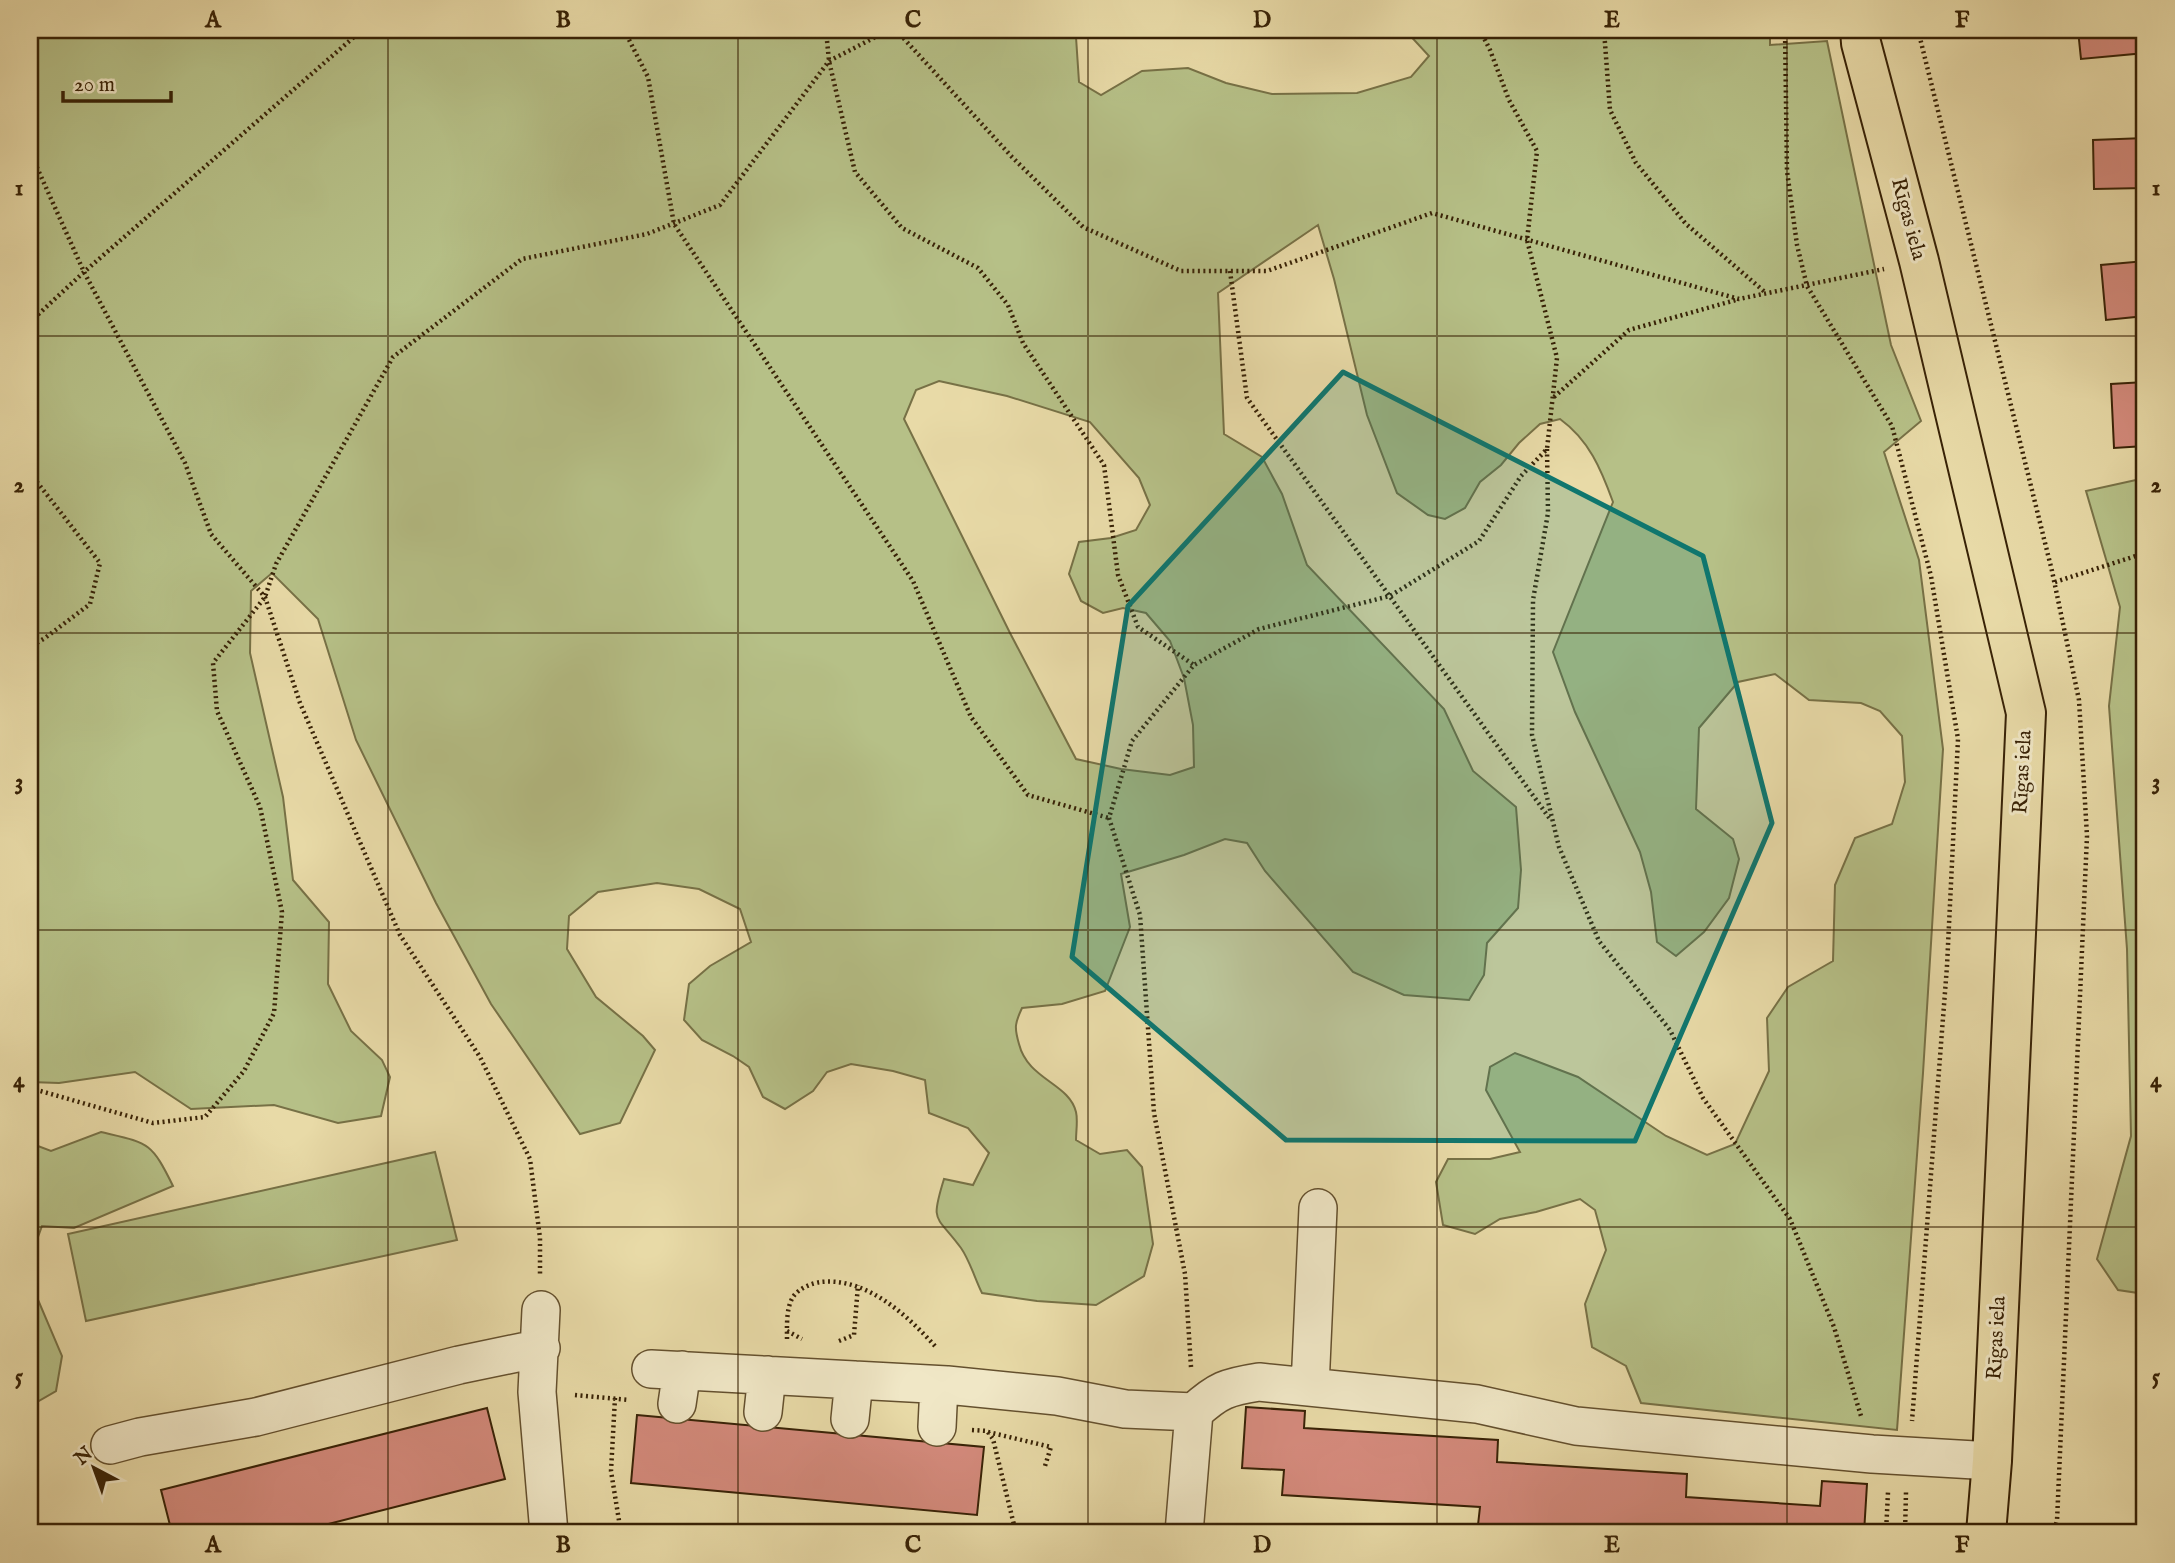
<svg xmlns="http://www.w3.org/2000/svg" width="2175" height="1563" font-family="'IM FELL English',serif">
<rect width="100%" height="100%" fill="#e8daa7"/>
<filter id="stains"><feTurbulence type="fractalNoise" baseFrequency=".00286" numOctaves="4"/><feColorMatrix values="0 0 0 0 .2 0 0 0 0 .09 0 0 0 0 .02 0 0 0 .5 -.17"/></filter>
<radialGradient id="worn" r=".72"><stop offset=".6" stop-color="#630" stop-opacity="0"/><stop offset="1" stop-color="#630" stop-opacity=".3"/></radialGradient>
<path fill="#b6c087" stroke="#777146" stroke-width="2" fill-rule="evenodd" d="M30,30H1079L1076,37L1079,82L1101,95L1142,71L1188,68L1226,83L1272,94L1357,93L1411,77L1429,56L1405,30H1770V45L1827,41L1891,345L1921,421L1884,452L1919,560L1943,749L1923,1073L1897,1430L1641,1403L1626,1366L1592,1347L1585,1304L1606,1250L1595,1210L1580,1199L1536,1212L1500,1219L1475,1234L1443,1225L1436,1182L1448,1159H1490L1520,1152L1486,1090L1490,1067L1515,1053L1578,1077L1666,1136L1707,1155L1735,1144L1769,1071L1767,1018L1788,987L1833,961L1835,885L1855,838L1892,824L1905,782L1902,736L1880,711L1861,703L1809,700L1775,674L1738,682L1699,728L1696,809L1733,839L1739,859L1729,898L1704,932L1676,956L1657,942L1651,892L1640,852L1575,712L1553,652L1613,502C1601,469 1589,440 1560,419L1540,424L1519,443L1501,465L1480,482L1465,508L1445,519L1428,515L1397,493L1367,415L1334,279L1318,225L1218,293L1224,434L1262,457L1282,494L1307,565L1444,709L1473,771L1516,807L1521,870L1518,908L1487,943L1484,975L1469,1000L1404,995L1353,972L1265,871L1247,843L1225,839L1184,855L1121,874L1130,927L1105,991L1062,1004L1022,1008C1015,1023 1014,1027 1019,1044C1028,1080 1069,1083 1076,1112C1078,1120 1076,1131 1076,1140L1100,1154L1127,1150L1142,1167L1153,1244L1144,1276L1096,1305L1037,1301L982,1293C975,1279 970,1261 961,1248C936,1214 930,1224 944,1179L973,1185L989,1153L968,1128L929,1113L925,1080L893,1071L851,1064L827,1072L813,1091L785,1109L763,1097L749,1067L733,1056L702,1040L684,1020L689,984L710,966L751,942L740,909L699,889L657,883L598,892L569,916L567,949L596,997L643,1036L655,1050L620,1123L580,1134L491,1004L436,903L356,740L318,619L272,573L251,591L250,653L283,797L293,880L329,922L328,984L351,1031L382,1060L390,1077L381,1116L338,1123L274,1105L191,1109L135,1072L59,1083L30,1082ZM939,381L1007,396L1090,422L1139,478L1150,505L1136,530L1111,538L1079,542L1069,574L1081,601L1103,613L1123,608L1146,613L1170,641L1184,678L1193,725L1194,767L1170,775L1121,769L1076,759L1010,633L904,419L916,390Z
M2145,478V1294L2118,1290L2097,1259L2131,1136L2127,949L2109,706L2120,607L2086,491Z
M101,1132C148,1143 151,1141 173,1186L74,1228L42,1226L30,1259V1143L51,1151Z
M435,1152L457,1240L86,1321L68,1234Z
M30,1281L62,1356L56,1391L30,1406Z"/>
<path fill="#d48a7c" stroke="#382206" stroke-width="2" d="M2078,30H2145V53L2081,59Z
M2145,138V188L2094,189L2093,140Z
M2145,261V316L2106,320L2101,265Z
M2145,382V446L2114,448L2111,384Z
M1246,1407L1305,1411L1304,1428L1498,1440L1497,1462L1687,1474L1686,1497L1820,1506L1822,1481L1867,1484L1864,1533H1607L1478,1525L1480,1507L1282,1495L1284,1470L1242,1468Z
M487,1408L505,1479L293,1533H172L161,1490Z
M637,1415L984,1447L977,1515L631,1483Z"/>
<g fill="none" stroke-linecap="round" stroke-linejoin="round">
<defs>
<path id="minor" d="M541,1310L537,1392L549,1533
M651,1369L947,1385L1057,1396L1125,1409L1194,1412C1218,1390 1227,1387 1259,1382L1477,1404L1576,1426L1872,1454L1992,1461
M1310,1387L1318,1208
M677,1404L682,1370
M763,1412L767,1375
M850,1419L854,1380
M937,1427L939,1385
M110,1445L140,1437L256,1417L459,1365L541,1348
M1184,1533L1194,1412"/>
<path id="major" d="M1860,30L1861,43L1919,261L2026,713L1992,1461L1986,1533"/>
</defs>
<use href="#minor" stroke="#64502e" stroke-width="40"/>
<use href="#major" stroke="#382206" stroke-width="42"/>
<path stroke="#382206" stroke-width="4.5" stroke-dasharray="2 3.5" stroke-linecap="butt" d="M624,30L648,77L674,224L913,581L971,717L1028,795L1109,818
M826,30L829,61L855,172L902,228L978,268L1008,305L1023,343L1104,465L1118,575L1138,627L1194,665
M896,30L1012,157L1083,227L1181,271H1267L1432,213L1739,299L1884,269
M1604,30L1610,110L1636,163L1686,224L1766,293
M1785,30L1787,171L1797,245L1807,286L1892,426L1931,576L1958,739L1947,966L1912,1421
M1918,30L2052,571L2079,700L2087,836L2057,1521L2053,1533
M30,152L84,272L185,463L211,534L265,597L300,703L400,935L480,1057L530,1159L540,1238V1274
M1230,271L1247,398L1550,819
M30,322L84,272L362,30
M1554,397L1629,330L1736,300
M1547,449L1548,513L1533,600L1532,735L1559,847L1599,941L1670,1030L1703,1098L1790,1219L1834,1327L1861,1416
M30,473L100,563L90,604L45,638L30,647
M2055,582L2145,553
M30,1088L153,1123L205,1117L244,1071L274,1013L282,912L260,807L217,711L213,663L265,597L276,564L393,357L522,259L647,234L720,205L829,61L889,30
M787,1331L802,1339
M787,1339C787,1326 786,1308 793,1297C799,1288 812,1283 821,1282C866,1277 907,1315 935,1346
M839,1341L854,1335L858,1285
M1191,1367L1185,1274L1154,1113L1140,915L1109,818L1132,741L1194,665L1259,629L1390,596L1479,541L1521,476L1547,449L1557,358L1527,240L1537,151L1509,100L1490,50L1480,30
M575,1395L629,1400
M615,1398L611,1471L621,1533
M972,1430L987,1431L993,1439L1016,1533
M988,1432L1051,1447L1045,1466
M1886,1533L1888,1492
M1905,1533L1906,1492"/>
<use href="#minor" stroke="#f0e7c6" stroke-width="37"/>
<use href="#major" stroke="#e8daa7" stroke-width="38"/>
</g>
<path fill="#0f766e" fill-opacity="0.2" stroke="#0f766e" stroke-width="5" stroke-linejoin="round" d="M1343,372L1703,556L1772,823L1635,1141L1286,1140L1072,957L1128,606Z"/>
<path fill="none" stroke="#382206" stroke-width="2" stroke-opacity="0.55" d="M388,30V1533M738,30V1533M1088,30V1533M1437,30V1533M1787,30V1533M30,336H2145M30,633H2145M30,930H2145M30,1227H2145"/>
<g text-anchor="middle" dominant-baseline="central" stroke-width="6" stroke-linejoin="round" paint-order="stroke">
<g font-size="21" fill="#382206" stroke="#f0e7c6">
<text transform="translate(1908 219) rotate(75)">Rīgas iela</text>
<text transform="translate(2023 772) rotate(-87)">Rīgas iela</text>
<text transform="translate(1997 1338) rotate(-87)">Rīgas iela</text>
</g>
</g>
<rect width="2175" height="1563" fill="none" stroke="#e8daa7" stroke-width="77"/>
<g transform="translate(94 1468) rotate(319)" stroke="#f0e7c6" stroke-width="5" paint-order="stroke">
<path d="M0-5L12 26L0 18L-12 26Z" fill="#382206"/>
<text y="-10" font-size="19" font-weight="bold" text-anchor="middle" fill="#382206">N</text>
</g>
<path d="M63 91v10h108v-10" fill="none" stroke="#382206" stroke-width="3.5"/>
<text x="74" y="91" font-size="21" fill="#382206" stroke="#f0e7c6" stroke-width="5" paint-order="stroke">20 m</text>
<rect x="38" y="38" width="2098" height="1486" fill="none" stroke="#382206" stroke-width="2.5"/>
<g font-size="23" text-anchor="middle" font-weight="bold" fill="#382206">
<text x="213" y="27">A</text>
<text x="563" y="27">B</text>
<text x="913" y="27">C</text>
<text x="1262" y="27">D</text>
<text x="1612" y="27">E</text>
<text x="1962" y="27">F</text>
<text x="19" y="195">1</text>
<text x="2156" y="195">1</text>
<text x="19" y="492">2</text>
<text x="2156" y="492">2</text>
<text x="19" y="789">3</text>
<text x="2156" y="789">3</text>
<text x="19" y="1087">4</text>
<text x="2156" y="1087">4</text>
<text x="19" y="1384">5</text>
<text x="2156" y="1384">5</text>
<text x="213" y="1552">A</text>
<text x="563" y="1552">B</text>
<text x="913" y="1552">C</text>
<text x="1262" y="1552">D</text>
<text x="1612" y="1552">E</text>
<text x="1962" y="1552">F</text>
</g>
<rect width="100%" height="100%" filter="url(#stains)"/>
<rect width="100%" height="100%" fill="url(#worn)"/>
</svg>
